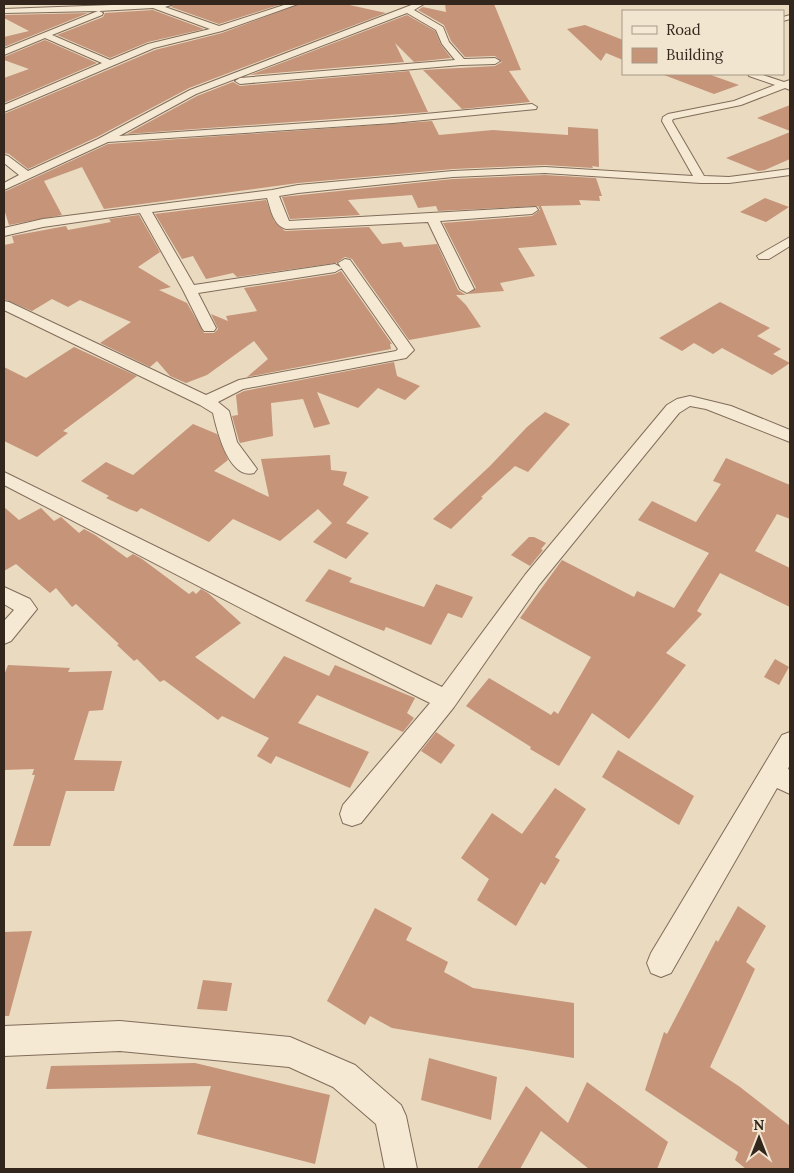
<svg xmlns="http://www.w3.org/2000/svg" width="794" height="1173" font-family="Lora,serif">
<rect width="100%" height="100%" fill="#e9dac0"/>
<path fill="#c59479" d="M176,4H282L219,24L171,7Z
M300,4H345L386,13L189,88L97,137L28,169L9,154L4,153V114L155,50L222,33Z
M445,4H494L521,70L509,71L530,102L462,109L423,70L495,66L502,62L495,56L465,57L451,41L444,25L418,10L423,7L446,12Z
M153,10L204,29L148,42L110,58L57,35L103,17L105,13Z
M88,13L4,47V37L29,31L4,18V15Z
M407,15L435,31L441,45L451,58L414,62L395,43L404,62L250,75Z
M585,25L623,40V60L606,53L601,61L567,29Z
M45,40L97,63L4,103V78L29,69L4,60V57Z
M409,71L428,112L127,134L197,96L233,82L240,86Z
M665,74H708L739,85L714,94L664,75Z
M790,105V131L757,118Z
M432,121L439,135L493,130L568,135V127L598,129L599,167L592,166L593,168L545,165L453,169L298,183L104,209L82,167L44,181L62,215L9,225L4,209V192L108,144Z
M790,132V159L765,170L758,171L726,158Z
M545,175L596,178L602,196H599L600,201L579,200L581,205L541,206L557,245L518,248L535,276L500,283L504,291L468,294L476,288L443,223L532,216L540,210L538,206L438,211L436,206L418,208L412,195L348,200L360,215L290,219L282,197L453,179Z
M765,198L789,207L766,222L740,212Z
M266,200L274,221L285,231L369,227L382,244L401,242L404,247L437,244L458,290L466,295H456L466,305L481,327L409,340L352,259L345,257L336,263L237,277L233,273L206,279L193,256L182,259L155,214Z
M139,215L160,252L138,267L171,287L159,290L187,303L204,333H214L218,329L211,314L228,321L226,316L257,311L244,288L335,274L341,271L392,344H390L391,349L247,377L268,359L254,341L207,375L186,383L170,376L157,361L150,367L100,343L131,322L80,300L68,307L52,299L32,311L4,299V245L14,243L12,236L66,226L68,230L111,222L109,219Z
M720,302L770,328L757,336L781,349L773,354L790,363L772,375L722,348L713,354L694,343L682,351L659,338Z
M74,347L137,376L63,431L68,433L37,457L4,441V367L26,378Z
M394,362L397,376L420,386L405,400L378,388L358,408L317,392L330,424L314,428L303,399L271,403L273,436L240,443L239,441L232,416L238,415L236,395L244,391Z
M545,412L570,424L528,472L515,466L481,497L483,498L451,529L433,519L490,466L527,427Z
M193,424L217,434L228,460L214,471L269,497L261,459L330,455L331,470L347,472L343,485L369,497L346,523L369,533L346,559L313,542L332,523L318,509L280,541L233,519L209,542L141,508L137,512L129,509L106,498L109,496L81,481L106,462L133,475Z
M726,458L790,485V519L777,514L755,551L790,568V607L720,573L697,611L702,614L666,653L686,665L629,739L592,713L559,766L530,749L531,747L466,706L489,678L551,715L554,711L558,714L591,657L520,618L562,560L634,597L637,591L674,608L709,553L638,520L652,501L696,522L721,484L713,481Z
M4,507L19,520L41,508L54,521L61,517L79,533L84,529L95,535L127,558L133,554L142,559L189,594L193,591L196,594L201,589L208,593L241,623L195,657L254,699L284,656L329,676L335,665L415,698L407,713L414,718L403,732L317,695L298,723L369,752L350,788L276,756L271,764L257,756L269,738L222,716L218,720L164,680L160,682L137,659L134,661L117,645L119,644L76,604L72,607L56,588L50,593L16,564L4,571Z
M529,537H534L546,543L541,549L543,550L530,566L511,555Z
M329,569L352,578L349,582L424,607L436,584L473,597L462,618L448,613L431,645L386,627L384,631L305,601Z
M775,659L789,667L779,685L764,677Z
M8,665L70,668L68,672L112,671L103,710L89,711L74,760L122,761L114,791H66L50,846H13L35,775H32L34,769L4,770V675Z
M436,732L455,745L441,764L421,751Z
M618,750L694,796L679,825L602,777Z
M555,788L586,809L555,857L560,860L545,885L541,882L516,926L477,900L489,879L461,858L492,813L522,834Z
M738,906L766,926L746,962L755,969L710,1067L740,1087L790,1126V1169H746L735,1160L738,1152L645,1090L664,1032L667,1034L716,940L718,942Z
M375,908L412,928L406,940L448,962L444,972L473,988L574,1003V1058L392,1028L370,1016L365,1025L327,1001Z
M32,931L9,1016H4V932Z
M203,980L232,983L227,1011L197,1009Z
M429,1058L497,1077L491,1120L421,1100Z
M195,1063L330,1095L315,1164L197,1134L211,1086L46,1089L51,1066Z
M587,1082L668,1142L657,1169H589L541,1131L520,1169H477L526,1086L568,1123Z"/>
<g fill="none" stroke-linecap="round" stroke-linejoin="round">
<defs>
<path id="minor" d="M139,4H174L165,7L219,26L287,4H298L222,31L154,48L4,112V105L102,63L45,38L4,55V49L98,11L4,13V9ZM153,8L210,29L148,44L110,60L52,35L102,15L103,13L99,11Z
M414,4H424L414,10L443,27L449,42L464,59L495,58L500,61L495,64L461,65L240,84L235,81L240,78L455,60L442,44L436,30L407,13L196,94L119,136L393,117L532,104L537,107L536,109L393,123L108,142L4,190V183L19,175L4,163V155L8,156L28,171L98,139L190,90Z
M790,15V19L783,21V17Z
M748,74H760L784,82L790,80V90L785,88L741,105L673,119L672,121L704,176L729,177L790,169V175L729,183H701L545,173L453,177L298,193L279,196L289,221L536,207L538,210L532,214L440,221L474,289L467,293L460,289L428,222L286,229C273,225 271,210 267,198L152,212L194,285L335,264L342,268L335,272L198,293L216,328L214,331H204L202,328L183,290L140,213L43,227L4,236V228L43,219L272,190L298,185L453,171L545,167L693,176L662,121L663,117L668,114L734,101L775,85L749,76Z
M790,237V246L769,259H759L757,256Z
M345,259L350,260L414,350L406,358L243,389L218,402L229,411L237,442L257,469L254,473C229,480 217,431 213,413L200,405L4,310V301L9,302L206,395L239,380L396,351L398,349L338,263Z
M690,396L731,406L790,430V442L706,409L690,406L679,413L539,585L454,707L361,823L352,826L343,823L340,814L343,805L430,703L262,619L4,485V472L442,687L525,575L667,405L677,399Z
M4,587L30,599L37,609L11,641L4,644V621L14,610L4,604Z
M790,732V764L788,769L790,770V794L777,788L671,973L661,977L651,973L647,963L651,953L782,735Z
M120,1021L290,1037L355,1065L401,1105L406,1116L417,1169H385L376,1124L333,1087L289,1067L120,1051L4,1056V1026Z"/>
</defs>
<use href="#minor" stroke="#816c5a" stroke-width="2"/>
<use href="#minor" fill="#f5e9d3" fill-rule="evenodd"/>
</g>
<rect width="794" height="1173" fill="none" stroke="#32261d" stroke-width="10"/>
<rect x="622" y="10" width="162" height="65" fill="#f2e5cf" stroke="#a59988"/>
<rect x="632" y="26" width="25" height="8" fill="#f5e9d3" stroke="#a59988"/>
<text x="666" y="35" font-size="15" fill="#32261d">Road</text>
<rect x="632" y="48" width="25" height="15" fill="#c59479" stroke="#a59988"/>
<text x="666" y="60" font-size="15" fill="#32261d">Building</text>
<g transform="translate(759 1138)" stroke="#f2e5cf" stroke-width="4" paint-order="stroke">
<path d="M0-4L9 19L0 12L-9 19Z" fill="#32261d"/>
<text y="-8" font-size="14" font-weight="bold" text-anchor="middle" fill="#32261d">N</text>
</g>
</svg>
